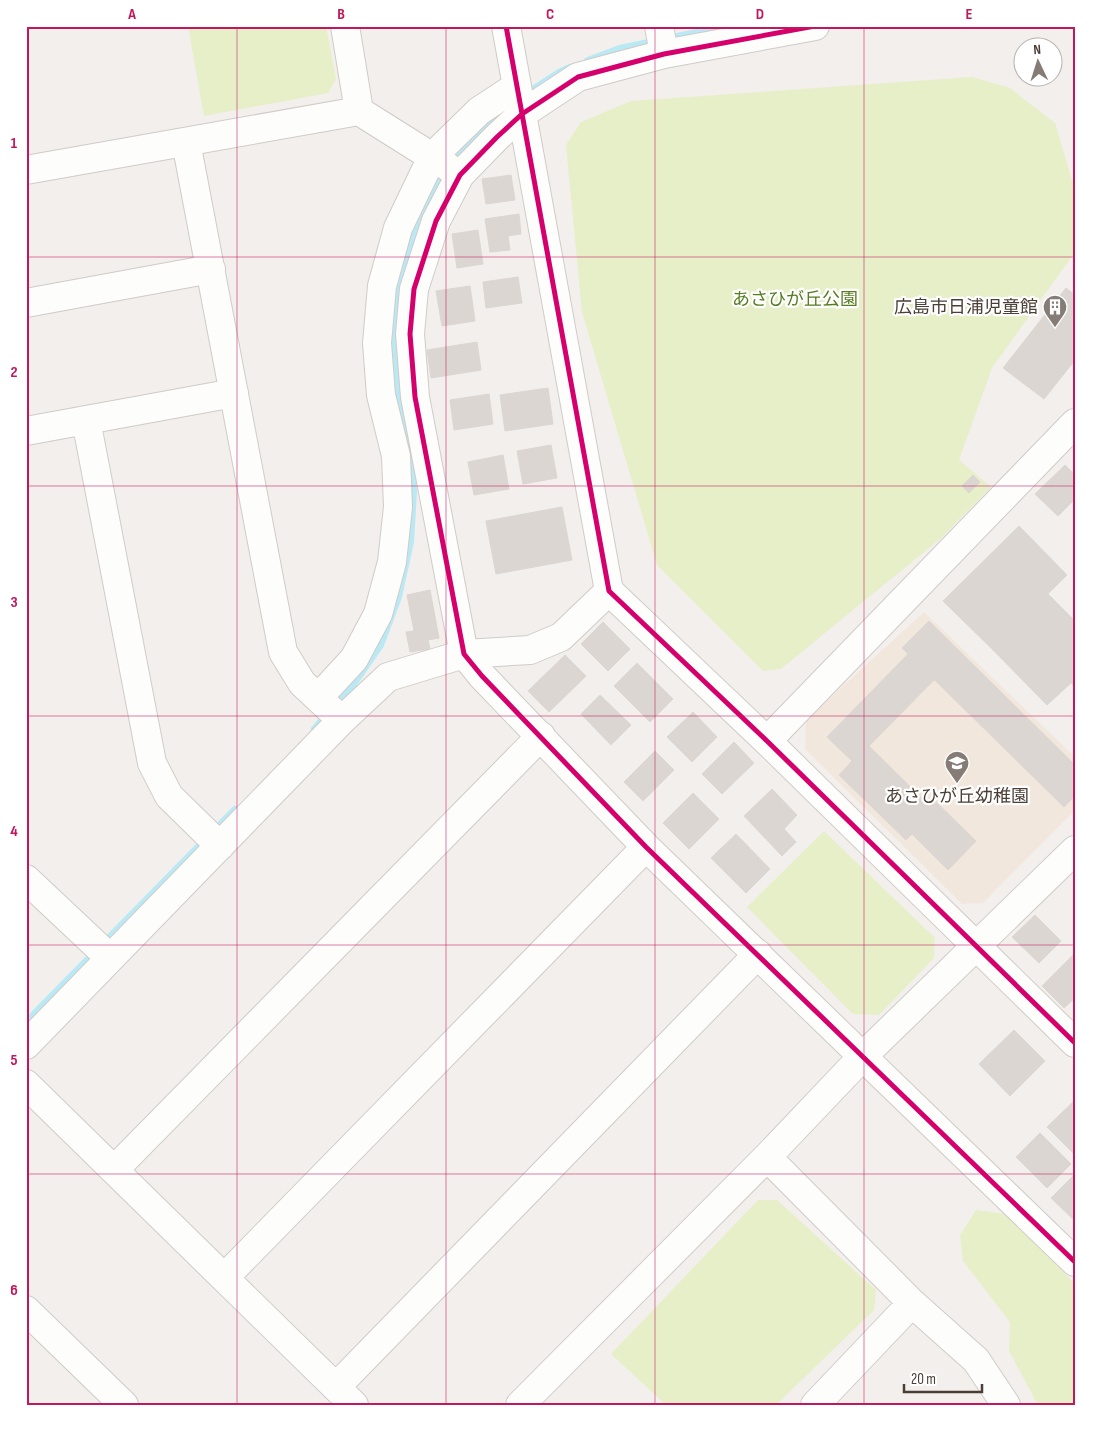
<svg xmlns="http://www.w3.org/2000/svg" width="1101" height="1431" font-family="'Sofia Sans Condensed','Noto Sans JP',sans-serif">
<rect width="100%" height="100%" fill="#f3efec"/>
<path fill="#f2e7dd" d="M924,612L1075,757V810L983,903L962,904L805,749L806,720Z"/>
<path fill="#e7efc9" d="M188,26H326L336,79L328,93L204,116Z
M972,77L1010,88L1055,123L1075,190V252L992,368L959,460L991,487L940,539L781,669L763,671L657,565L582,312L566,145L581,122L631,101Z
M824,831L935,938L934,958L879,1015L853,1014L747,907Z
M758,1200H777L876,1290L874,1310L776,1405H666L611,1354Z
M976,1210L1006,1214L1075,1284V1405H1038L1009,1351L1010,1322L963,1261L960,1235Z"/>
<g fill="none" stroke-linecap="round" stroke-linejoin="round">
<path stroke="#b8e9f5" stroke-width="8" d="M588,61L620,49L730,26
M525,95L559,73L570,68
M452,166L471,138L503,110
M315,729L353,684L380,645L398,597L410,542L413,492L407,437L395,377L393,318L403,266L424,206L445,175
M26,1023L235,810"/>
</g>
<path fill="#dbd6d2" stroke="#dcd6d1" d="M511,175L515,200L486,204L482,179Z
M519,214L521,234L508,236L510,250L490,252L485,219Z
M478,230L483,264L457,268L452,234Z
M518,277L522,303L486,308L483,282Z
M470,286L475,321L442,326L436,291Z
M1066,288L1075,295V360L1044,399L1003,368Z
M477,342L481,370L431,378L427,350Z
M548,388L553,424L505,431L500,395Z
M489,394L493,424L454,430L450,400Z
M551,445L557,478L523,484L517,451Z
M503,455L509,489L474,495L468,462Z
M1065,465L1075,475V499L1058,516L1035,494Z
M973,475L980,482L969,493L962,486Z
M562,507L572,560L496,574L486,521Z
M1019,526L1067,575L992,649L943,601Z
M430,590L439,638L428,640L430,649L410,652L406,632L414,631L407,595Z
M1048,594L1075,621V687L1071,683L1047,705L992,649Z
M929,621L1075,765V796L1064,807L902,648Z
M603,622L630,649L608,671L581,644Z
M908,654L934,680L869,746L935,811L906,840L839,775L852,761L827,737Z
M565,655L586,676L549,712L528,691Z
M637,663L673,699L650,722L614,686Z
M600,695L631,725L611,745L581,714Z
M693,712L717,737L692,762L667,737Z
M734,742L754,763L722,794L702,774Z
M655,751L674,770L643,801L624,782Z
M772,789L797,815L784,829L796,842L782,856L744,816Z
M693,793L719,819L689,849L663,823Z
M932,798L976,841L948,870L912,834L935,811L928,803Z
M736,834L770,869L746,893L711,858Z
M1035,915L1061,941L1039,963L1012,937Z
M1073,955L1075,957V998L1064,1008L1042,986Z
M1014,1030L1045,1061L1010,1096L979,1064Z
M1074,1101L1075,1102V1151L1073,1153L1047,1127Z
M1040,1133L1071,1164L1047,1188L1016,1157Z
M1075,1174V1221L1051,1198Z"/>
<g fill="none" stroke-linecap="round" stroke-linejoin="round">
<defs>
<path id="minor" d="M345,26L359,111
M506,26L609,591L767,741L1075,1043
M659,26L664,54
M815,26L664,54L578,77L522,114L497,137L460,175L436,221L414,289L410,334L415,397L464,654L482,676L646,847L1075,1262
M186,142L283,652L302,683L332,711
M26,170L359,111L448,167
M26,303L211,269
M86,420L152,763L169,796L220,846
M26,431L234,393
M318,698L354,659L378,614L392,562L398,507L396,456L381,395L377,343L382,286L398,228L432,157L479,111L517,86
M767,741L1075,423
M26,879L110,958
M26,1045L342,720L388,677L464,654L530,650L561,637L609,591
M26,1084L354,1405
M767,1157L912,1303L976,1360L1006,1405
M114,1170L541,736
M225,1277L646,847
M336,1387L758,954
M520,1405L767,1157L863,1056L1075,850
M815,1405L912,1303"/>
<path id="tertiary" d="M26,1310L124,1405"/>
</defs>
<use href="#minor" stroke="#d0cbc8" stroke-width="30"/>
<use href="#tertiary" stroke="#d0cbc8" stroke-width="30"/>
<use href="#minor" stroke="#fdfdfc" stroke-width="28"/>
<use href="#tertiary" stroke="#fdfdfc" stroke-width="28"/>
<defs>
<path id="cycleway" d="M506,26L609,591L767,741L1075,1043
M815,26L664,54L578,77L522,114L497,137L460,175L436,221L414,289L410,334L415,397L464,654L482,676L646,847L1075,1262"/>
</defs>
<use href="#cycleway" stroke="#fff" stroke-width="8"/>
<use href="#cycleway" stroke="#d6006c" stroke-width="5"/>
</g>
<path fill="none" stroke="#c2185b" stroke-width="1" stroke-opacity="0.55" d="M237,26V1405M446,26V1405M655,26V1405M864,26V1405M26,257H1075M26,486H1075M26,716H1075M26,945H1075M26,1174H1075"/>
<defs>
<symbol id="building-pin" viewBox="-11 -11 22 30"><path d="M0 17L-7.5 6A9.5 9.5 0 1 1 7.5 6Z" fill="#867c76" stroke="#fff"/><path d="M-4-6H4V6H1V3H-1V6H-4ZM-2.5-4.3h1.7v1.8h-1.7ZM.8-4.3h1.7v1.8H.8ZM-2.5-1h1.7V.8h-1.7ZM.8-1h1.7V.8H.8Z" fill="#fff"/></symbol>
<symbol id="school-pin" viewBox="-11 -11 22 30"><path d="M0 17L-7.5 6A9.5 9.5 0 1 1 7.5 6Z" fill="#867c76" stroke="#fff"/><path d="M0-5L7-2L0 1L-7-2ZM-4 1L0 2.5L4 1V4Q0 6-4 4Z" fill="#fff"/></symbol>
</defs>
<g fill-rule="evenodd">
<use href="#building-pin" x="1041" y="293" width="28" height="38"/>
<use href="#school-pin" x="943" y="749" width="28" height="38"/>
</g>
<g text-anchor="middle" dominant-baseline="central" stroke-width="4.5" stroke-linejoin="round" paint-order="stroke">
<g font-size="18" fill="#567e20" stroke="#fff">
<text x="795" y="299">あさひが丘公園</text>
</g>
<g font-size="18" fill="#4b3e36" stroke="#fff" text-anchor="end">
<text x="1038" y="307">広島市日浦児童館</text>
<text x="957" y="796" text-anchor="middle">あさひが丘幼稚園</text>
</g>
</g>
<rect width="1101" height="1431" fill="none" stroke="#ffffff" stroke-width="55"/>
<g transform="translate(1038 62) rotate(356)"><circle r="24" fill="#ffffff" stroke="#b7b2af"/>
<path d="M0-4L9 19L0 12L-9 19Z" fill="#867c76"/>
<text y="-8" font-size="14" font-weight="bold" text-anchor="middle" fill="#4b3e36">N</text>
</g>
<path d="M904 1384v8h78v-8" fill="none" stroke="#4b3e36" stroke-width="2.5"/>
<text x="911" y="1384" font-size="15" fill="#4b3e36" stroke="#ffffff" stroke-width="4" paint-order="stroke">20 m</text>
<rect x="28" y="28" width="1046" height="1376" fill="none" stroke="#c2185b" stroke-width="2"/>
<g font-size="16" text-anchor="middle" font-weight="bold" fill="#c2185b">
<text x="132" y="19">A</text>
<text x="341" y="19">B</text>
<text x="550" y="19">C</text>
<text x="760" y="19">D</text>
<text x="969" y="19">E</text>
<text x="14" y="148">1</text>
<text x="14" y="377">2</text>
<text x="14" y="607">3</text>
<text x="14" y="836">4</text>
<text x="14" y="1065">5</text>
<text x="14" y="1295">6</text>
</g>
</svg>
